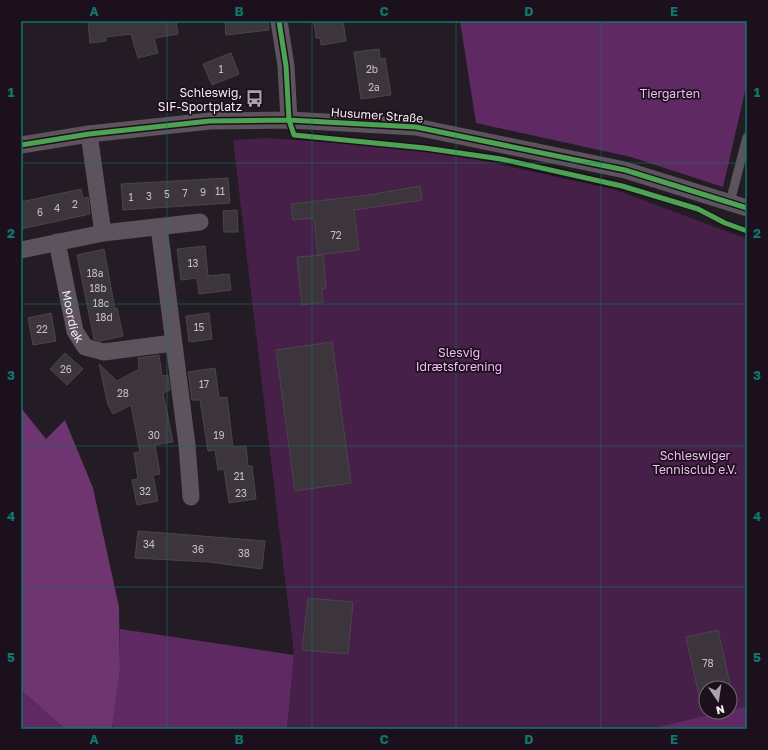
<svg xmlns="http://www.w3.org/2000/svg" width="768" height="750" font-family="'Golos Text',sans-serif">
<rect width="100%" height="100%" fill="#231c24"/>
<path fill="#462049" d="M268,138L408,148L470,158L616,190L747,239V706L730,710V688H706V712H722L661,726L662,729H287L294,655L233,140Z"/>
<path fill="#5f2a63" d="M460,21H747V83L723,187L631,157L476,123Z
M120,629L294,655L287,729H112L120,670Z
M21,690L65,729H21Z
M747,706V729H662L661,726L722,712H730V710Z"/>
<path fill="#6e3571" d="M21,408L46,439L65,420L93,488L119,607L120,670L112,729H65L21,690Z"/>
<path fill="#3c363c" stroke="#4b454b" d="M88,21H176L178,34L154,38L158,53L138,58L131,34L106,37V41L90,43Z
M225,21H268L269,30L226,35Z
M314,21H343L346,41L321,45L320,38H316Z
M379,49L380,59L385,58L391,95L361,99L354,52Z
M231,53L239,74L212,85L203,64Z
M228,178L230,203L123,210L121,184Z
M420,186L422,200L354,210L359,250L318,255L314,218L293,220L291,204L369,195Z
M81,189L83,198L88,197L90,214L21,229V202Z
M237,210L238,232H224L223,211Z
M205,246L208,276L229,274L231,290L199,294L197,278L181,280L177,249Z
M104,249L115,309L117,308L123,336L100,341L94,339L77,255Z
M323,255L326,288L322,289L323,302L302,305L297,257Z
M51,313L56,341L33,345L28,318Z
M209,313L212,339L189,342L186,316Z
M332,342L351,483L295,491L276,350Z
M65,353L83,369L67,385L50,369Z
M159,355L162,376L168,375L170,390L163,393L173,442L155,445L160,474L153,475L158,501L137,505L132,480L138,479L134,453L140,452L131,405L113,414L108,405L99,364L117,381L139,369L138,358Z
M215,368L219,398L227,397L233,447L246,446L248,466H252L256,499L229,503L224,469L218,470L215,450L208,451L200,400H192L188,372Z
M138,531L265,541L262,569L209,562L135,558Z
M308,598L353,602L348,654L302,650Z
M718,630L734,702L730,703V688H706V708L702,709L686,637Z"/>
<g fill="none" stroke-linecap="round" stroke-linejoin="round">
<path stroke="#5c535d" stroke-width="9" d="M730,202L747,137"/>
<g stroke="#5c535d" stroke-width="17">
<path d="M279,21L286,66L289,120"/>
<path d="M89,134L103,233"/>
<path d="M21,145L89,134L210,121L289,120L416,127L625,170L747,208"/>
<path d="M159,227L187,445L191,497"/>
<path id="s1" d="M57,242L75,331L85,347L104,352L173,343"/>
<path d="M21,250L103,233L200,222"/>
</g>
<defs>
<path id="cycleway" d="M279,21L286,66L289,120L294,135L425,148L501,159L622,186L698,209L725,223L747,231
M21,145L89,134L210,121L289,120L416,127L625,170L747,208"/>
</defs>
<use href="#cycleway" stroke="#1d101d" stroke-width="8"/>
<use href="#cycleway" stroke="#4ca352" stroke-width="5"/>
</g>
<path fill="none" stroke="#0f766e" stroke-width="1" stroke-opacity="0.55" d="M167,21V729M312,21V729M456,21V729M601,21V729M21,163H747M21,304H747M21,446H747M21,587H747"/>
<defs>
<symbol id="bus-bare" viewBox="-9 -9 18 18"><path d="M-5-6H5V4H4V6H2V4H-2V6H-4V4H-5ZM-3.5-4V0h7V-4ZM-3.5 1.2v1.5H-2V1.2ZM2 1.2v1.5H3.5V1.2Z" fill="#aba3ab" stroke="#1d101d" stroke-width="2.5" paint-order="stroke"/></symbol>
</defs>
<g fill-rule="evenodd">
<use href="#bus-bare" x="242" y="86" width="25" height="25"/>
</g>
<g text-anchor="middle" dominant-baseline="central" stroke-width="3.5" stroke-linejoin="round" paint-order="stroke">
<g font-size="10" fill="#c6bec6">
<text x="221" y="69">1</text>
<text x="372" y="69">2b</text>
<text x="374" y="87">2a</text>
<text x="220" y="191">11</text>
<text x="203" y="192">9</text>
<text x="185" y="193">7</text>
<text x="167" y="194">5</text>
<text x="149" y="196">3</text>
<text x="131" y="197">1</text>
<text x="75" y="204">2</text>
<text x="57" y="208">4</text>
<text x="40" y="212">6</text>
<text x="336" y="235">72</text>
<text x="193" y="263">13</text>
<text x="95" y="273">18a</text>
<text x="98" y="288">18b</text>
<text x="101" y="303">18c</text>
<text x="104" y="317">18d</text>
<text x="199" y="327">15</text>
<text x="42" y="329">22</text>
<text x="66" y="369">26</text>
<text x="204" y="384">17</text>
<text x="123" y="393">28</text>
<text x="154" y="435">30</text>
<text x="219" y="435">19</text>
<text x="239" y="476">21</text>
<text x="145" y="491">32</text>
<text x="241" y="493">23</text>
<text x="149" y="544">34</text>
<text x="198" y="549">36</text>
<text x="244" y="553">38</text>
<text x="708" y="663">78</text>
</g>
<g font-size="12" fill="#f4ebf4" stroke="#1d101d" text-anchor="end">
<text x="242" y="92">Schleswig,<tspan x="242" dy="14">SIF-Sportplatz</tspan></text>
</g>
<g font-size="12" fill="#f2bff5" stroke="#1d101d">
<text x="670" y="93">Tiergarten</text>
<text x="459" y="352">Slesvig<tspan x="459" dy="14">Idrætsforening</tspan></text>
<text x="695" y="455">Schleswiger<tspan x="695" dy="14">Tennisclub e.V.</tspan></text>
</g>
<g font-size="12" fill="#f4ebf4" stroke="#1d101d">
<text transform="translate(377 115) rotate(4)">Husumer Straße</text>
<text stroke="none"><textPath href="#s1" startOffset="76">Moordiek</textPath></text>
</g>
</g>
<rect width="768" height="750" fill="none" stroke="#1d101d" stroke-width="44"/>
<g transform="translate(718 700) rotate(167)"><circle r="19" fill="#1d101d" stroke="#736873"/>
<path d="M0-3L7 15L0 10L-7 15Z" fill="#aba3ab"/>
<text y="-6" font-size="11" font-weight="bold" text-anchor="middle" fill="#f4ebf4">N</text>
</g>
<rect x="22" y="22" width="724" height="706" fill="none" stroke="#0f766e" stroke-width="1.5"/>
<g font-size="13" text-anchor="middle" font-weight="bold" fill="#0f766e">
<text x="94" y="16">A</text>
<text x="239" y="16">B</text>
<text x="384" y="16">C</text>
<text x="529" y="16">D</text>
<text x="674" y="16">E</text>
<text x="11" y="97">1</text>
<text x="757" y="97">1</text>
<text x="11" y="238">2</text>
<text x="757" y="238">2</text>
<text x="11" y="380">3</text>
<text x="757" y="380">3</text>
<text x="11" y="521">4</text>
<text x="757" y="521">4</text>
<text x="11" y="662">5</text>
<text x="757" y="662">5</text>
<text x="94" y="744">A</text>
<text x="239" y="744">B</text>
<text x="384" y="744">C</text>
<text x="529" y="744">D</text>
<text x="674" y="744">E</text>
</g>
</svg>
